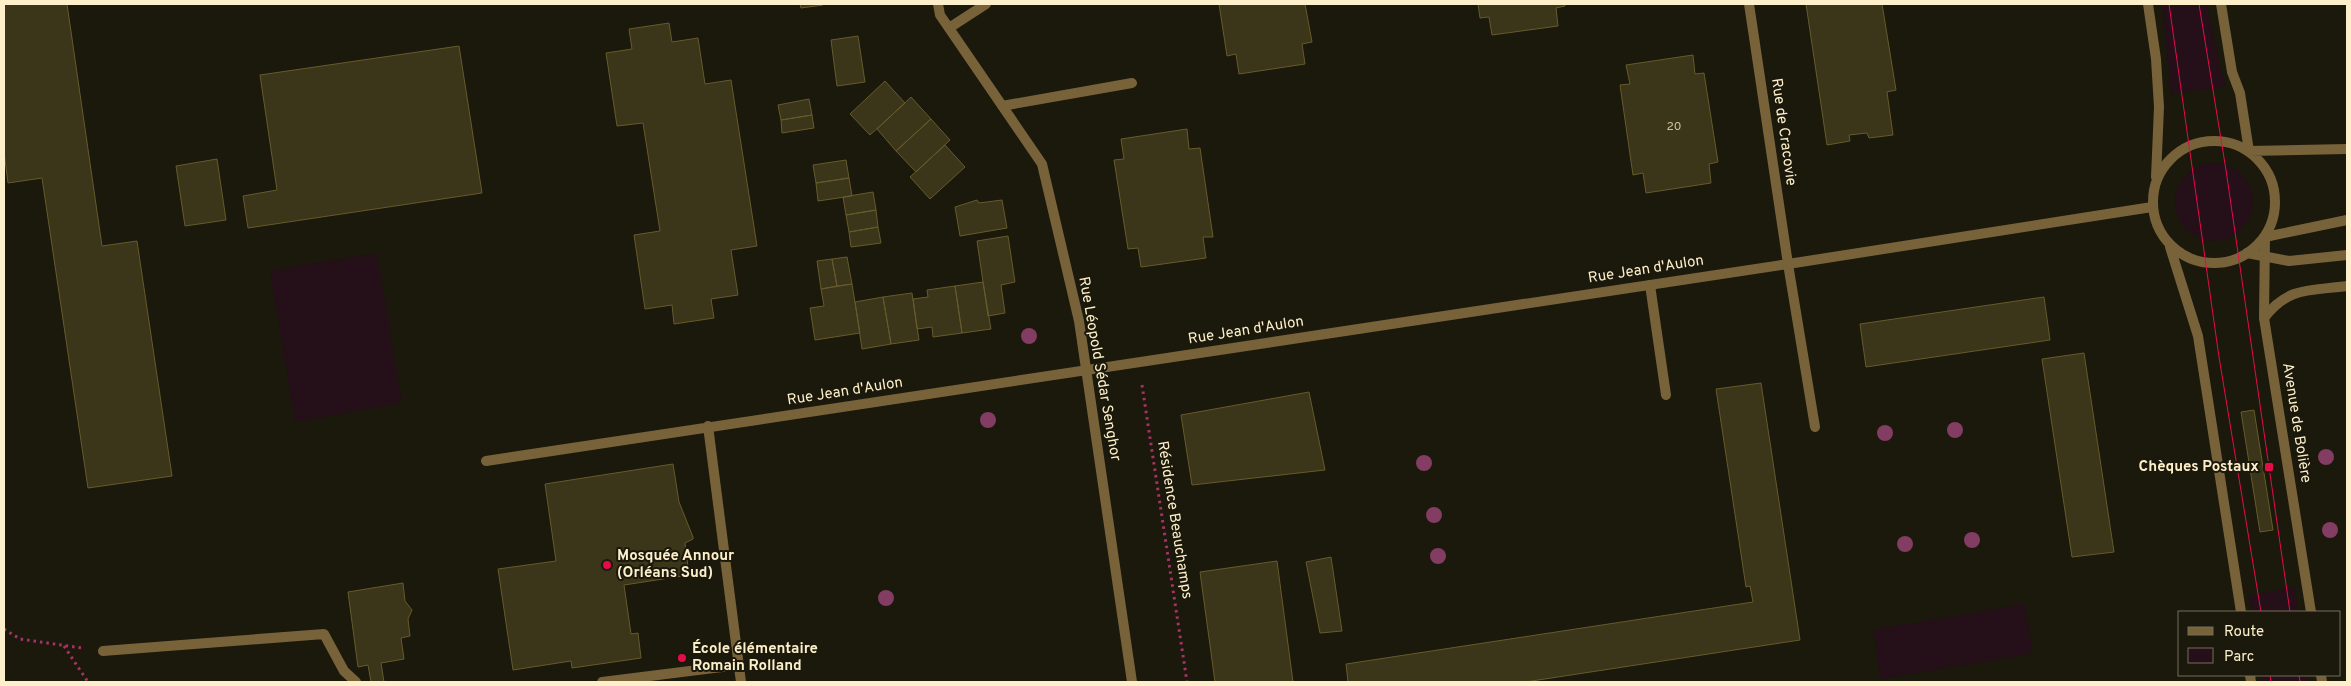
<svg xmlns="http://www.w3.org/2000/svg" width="2351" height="686" font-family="Overpass,sans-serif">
<rect width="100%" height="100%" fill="#1b180c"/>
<path fill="#250f18" d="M2162,4H2207L2221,72L2226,86L2171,94Z
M2175 202a39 39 0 1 1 78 0a39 39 0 1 1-78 0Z
M377,253L402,403L295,422L270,271Z
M2295,587L2299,612H2252L2249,596Z
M2025,604L2033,653L1881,679L1873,630Z
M2261,675H2308L2310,682H2262Z"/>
<path fill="#3b3519" stroke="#665b2c" d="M4,4H67L102,246L137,241L172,476L88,488L42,178L8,183L4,152Z
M800,4H822L823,5L801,8Z
M1219,4H1305L1312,42L1302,44L1305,64L1239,74L1236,54L1227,56Z
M1478,4H1565V6L1556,8L1558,26L1492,35L1489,17L1480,18Z
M1806,4H1882L1896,90L1887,92L1893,135L1869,138L1867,133L1849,135L1850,141L1827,145Z
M669,23L672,42L698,38L705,84L731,80L757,246L731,250L738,295L711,299L714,318L674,324L672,305L645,309L634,235L660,231L643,123L617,126L606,53L632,49L629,29Z
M858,36L865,82L837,86L831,40Z
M459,46L482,193L248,228L243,196L277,190L260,75Z
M1693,55L1695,74L1704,73L1718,162L1709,164L1711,183L1646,193L1643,173L1633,175L1620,85L1630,84L1626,65Z
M885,81L905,103L870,135L850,114Z
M911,97L931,119L896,151L877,129Z
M809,99L812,115L781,120L778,105Z
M812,115L814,128L782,133L781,120Z
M931,119L950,140L916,172L896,151Z
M1187,129L1189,149L1200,148L1213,237H1203L1206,258L1141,267L1138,248L1128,249L1114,160L1124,159L1121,139Z
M945,145L965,167L930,199L910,177Z
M217,159L226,220L185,226L176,166Z
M846,160L849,178L816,183L813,165Z
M849,178L852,196L818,201L816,183Z
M873,192L876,210L846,215L843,197Z
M977,200L979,203L1002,200L1007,228L960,236L955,207Z
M876,210L878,227L849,232L846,215Z
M878,227L881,243L851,247L849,232Z
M1008,236L1015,282L1001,285L1005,313L988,316L977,241Z
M847,257L852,284L837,286L832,259Z
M832,259L837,286L821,289L817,261Z
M983,282L991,329L962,333L955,286Z
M852,284L860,333L815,340L810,308L824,306L821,289Z
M955,286L962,333L933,337L932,327L917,329L913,299L928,297L927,290Z
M912,293L919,340L891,344L883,297Z
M883,297L891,344L862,349L855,302Z
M2044,297L2050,340L1866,367L1860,324Z
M2084,353L2114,552L2072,557L2042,359Z
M1761,383L1800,640L1525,682H1348L1346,664L1753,602L1750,586L1746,587L1716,389Z
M1309,392L1325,470L1192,485L1181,415Z
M2254,410L2273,530L2260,532L2241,412Z
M673,464L679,502L693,537V539L685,543L689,575L624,585L631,634L638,633L641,658L572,668L571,661L513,670L498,569L556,561L545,484Z
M1331,557L1342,631L1320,633L1306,562Z
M1277,561L1293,682H1215L1200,572Z
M403,583L405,601L412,610L408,619L410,636L401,638L404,659L381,663L384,682H371L368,665L358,667L348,592Z"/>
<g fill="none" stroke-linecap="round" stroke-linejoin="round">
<path stroke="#a73266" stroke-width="3" stroke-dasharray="2.5 4" stroke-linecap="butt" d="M1142,385L1187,682
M4,629L20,639L82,648
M64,646L88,682"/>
<path stroke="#786239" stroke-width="10" d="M2247,253L2289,261L2347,255
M1788,264L1815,427
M1650,285L1666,395
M2264,318C2288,286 2311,291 2347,286"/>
<path stroke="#786239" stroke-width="10" d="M938,4L940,15L1042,164L1079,321L1132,682
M1749,4L1788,264
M2148,4L2156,59L2159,107L2156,177
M2221,4L2232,72L2240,93L2249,151
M949,28L986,4
M1002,106L1132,83
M2153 202a61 61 0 1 1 122 0a61 61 0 1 1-122 0Z
M2249,151L2347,149
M2265,237L2264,318L2311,612
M2265,237L2347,220
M2170,247L2198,336L2241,612
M708,426L741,682
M486,461L1788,264L2152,207
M103,651L324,634L344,671L356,682
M2250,675L2251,682
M2321,675L2322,682
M602,682L738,665"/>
<path stroke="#e60b49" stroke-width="1" d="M2169,4L2219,357L2261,612
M2199,4L2226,170L2290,612
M2270,675L2271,682
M2299,675L2300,682"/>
</g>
<g fill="#833c62">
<circle cx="1029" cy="336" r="8"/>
<circle cx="988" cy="420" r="8"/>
<circle cx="1955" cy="430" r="8"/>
<circle cx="1885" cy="433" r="8"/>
<circle cx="2326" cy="457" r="8"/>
<circle cx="1424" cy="463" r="8"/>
<circle cx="1434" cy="515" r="8"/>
<circle cx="2330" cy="530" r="8"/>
<circle cx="1972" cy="540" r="8"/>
<circle cx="1905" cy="544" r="8"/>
<circle cx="1438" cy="556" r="8"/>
<circle cx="886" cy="598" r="8"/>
</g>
<g fill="#e60b49" stroke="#1b180c" stroke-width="2">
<rect x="2264" y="462" width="10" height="10" rx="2.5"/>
<circle cx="607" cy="565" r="5"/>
<circle cx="682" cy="658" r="5"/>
</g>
<g text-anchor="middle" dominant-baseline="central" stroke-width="4" stroke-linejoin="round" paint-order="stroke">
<g font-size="12" fill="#ccc09d">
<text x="1674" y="127">20</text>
</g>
<g font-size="15" fill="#fcefc9" stroke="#1b180c">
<text transform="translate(1783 132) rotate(82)">Rue de Cracovie</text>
<text transform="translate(1646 270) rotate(-9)">Rue Jean d'Aulon</text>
<text transform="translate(1246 331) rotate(-9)">Rue Jean d'Aulon</text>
<text transform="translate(1099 369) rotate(80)">Rue Léopold Sédar Senghor</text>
<text transform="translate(845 392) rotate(-9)">Rue Jean d'Aulon</text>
<text transform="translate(2296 423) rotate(81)">Avenue de Bolière</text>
<text transform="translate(1174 520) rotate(81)">Résidence Beauchamps</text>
</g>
<g font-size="15" font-weight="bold" fill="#fcefc9" stroke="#1b180c" text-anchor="start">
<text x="2259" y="467" text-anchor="end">Chèques Postaux</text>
<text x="617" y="556">Mosquée Annour<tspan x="617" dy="17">(Orléans Sud)</tspan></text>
<text x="692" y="649">École élémentaire<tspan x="692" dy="17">Romain Rolland</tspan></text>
</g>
</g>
<rect width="2351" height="686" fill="none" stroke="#fcefc9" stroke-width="10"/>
<rect x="2178" y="611" width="162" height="65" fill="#1b180c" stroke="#756e58"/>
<rect x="2188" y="627" width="25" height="8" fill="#786239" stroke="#756e58"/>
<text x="2224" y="636" font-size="15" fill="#fcefc9">Route</text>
<rect x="2188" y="648" width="25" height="15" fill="#250f18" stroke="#756e58"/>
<text x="2224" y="661" font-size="15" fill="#fcefc9">Parc</text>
</svg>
